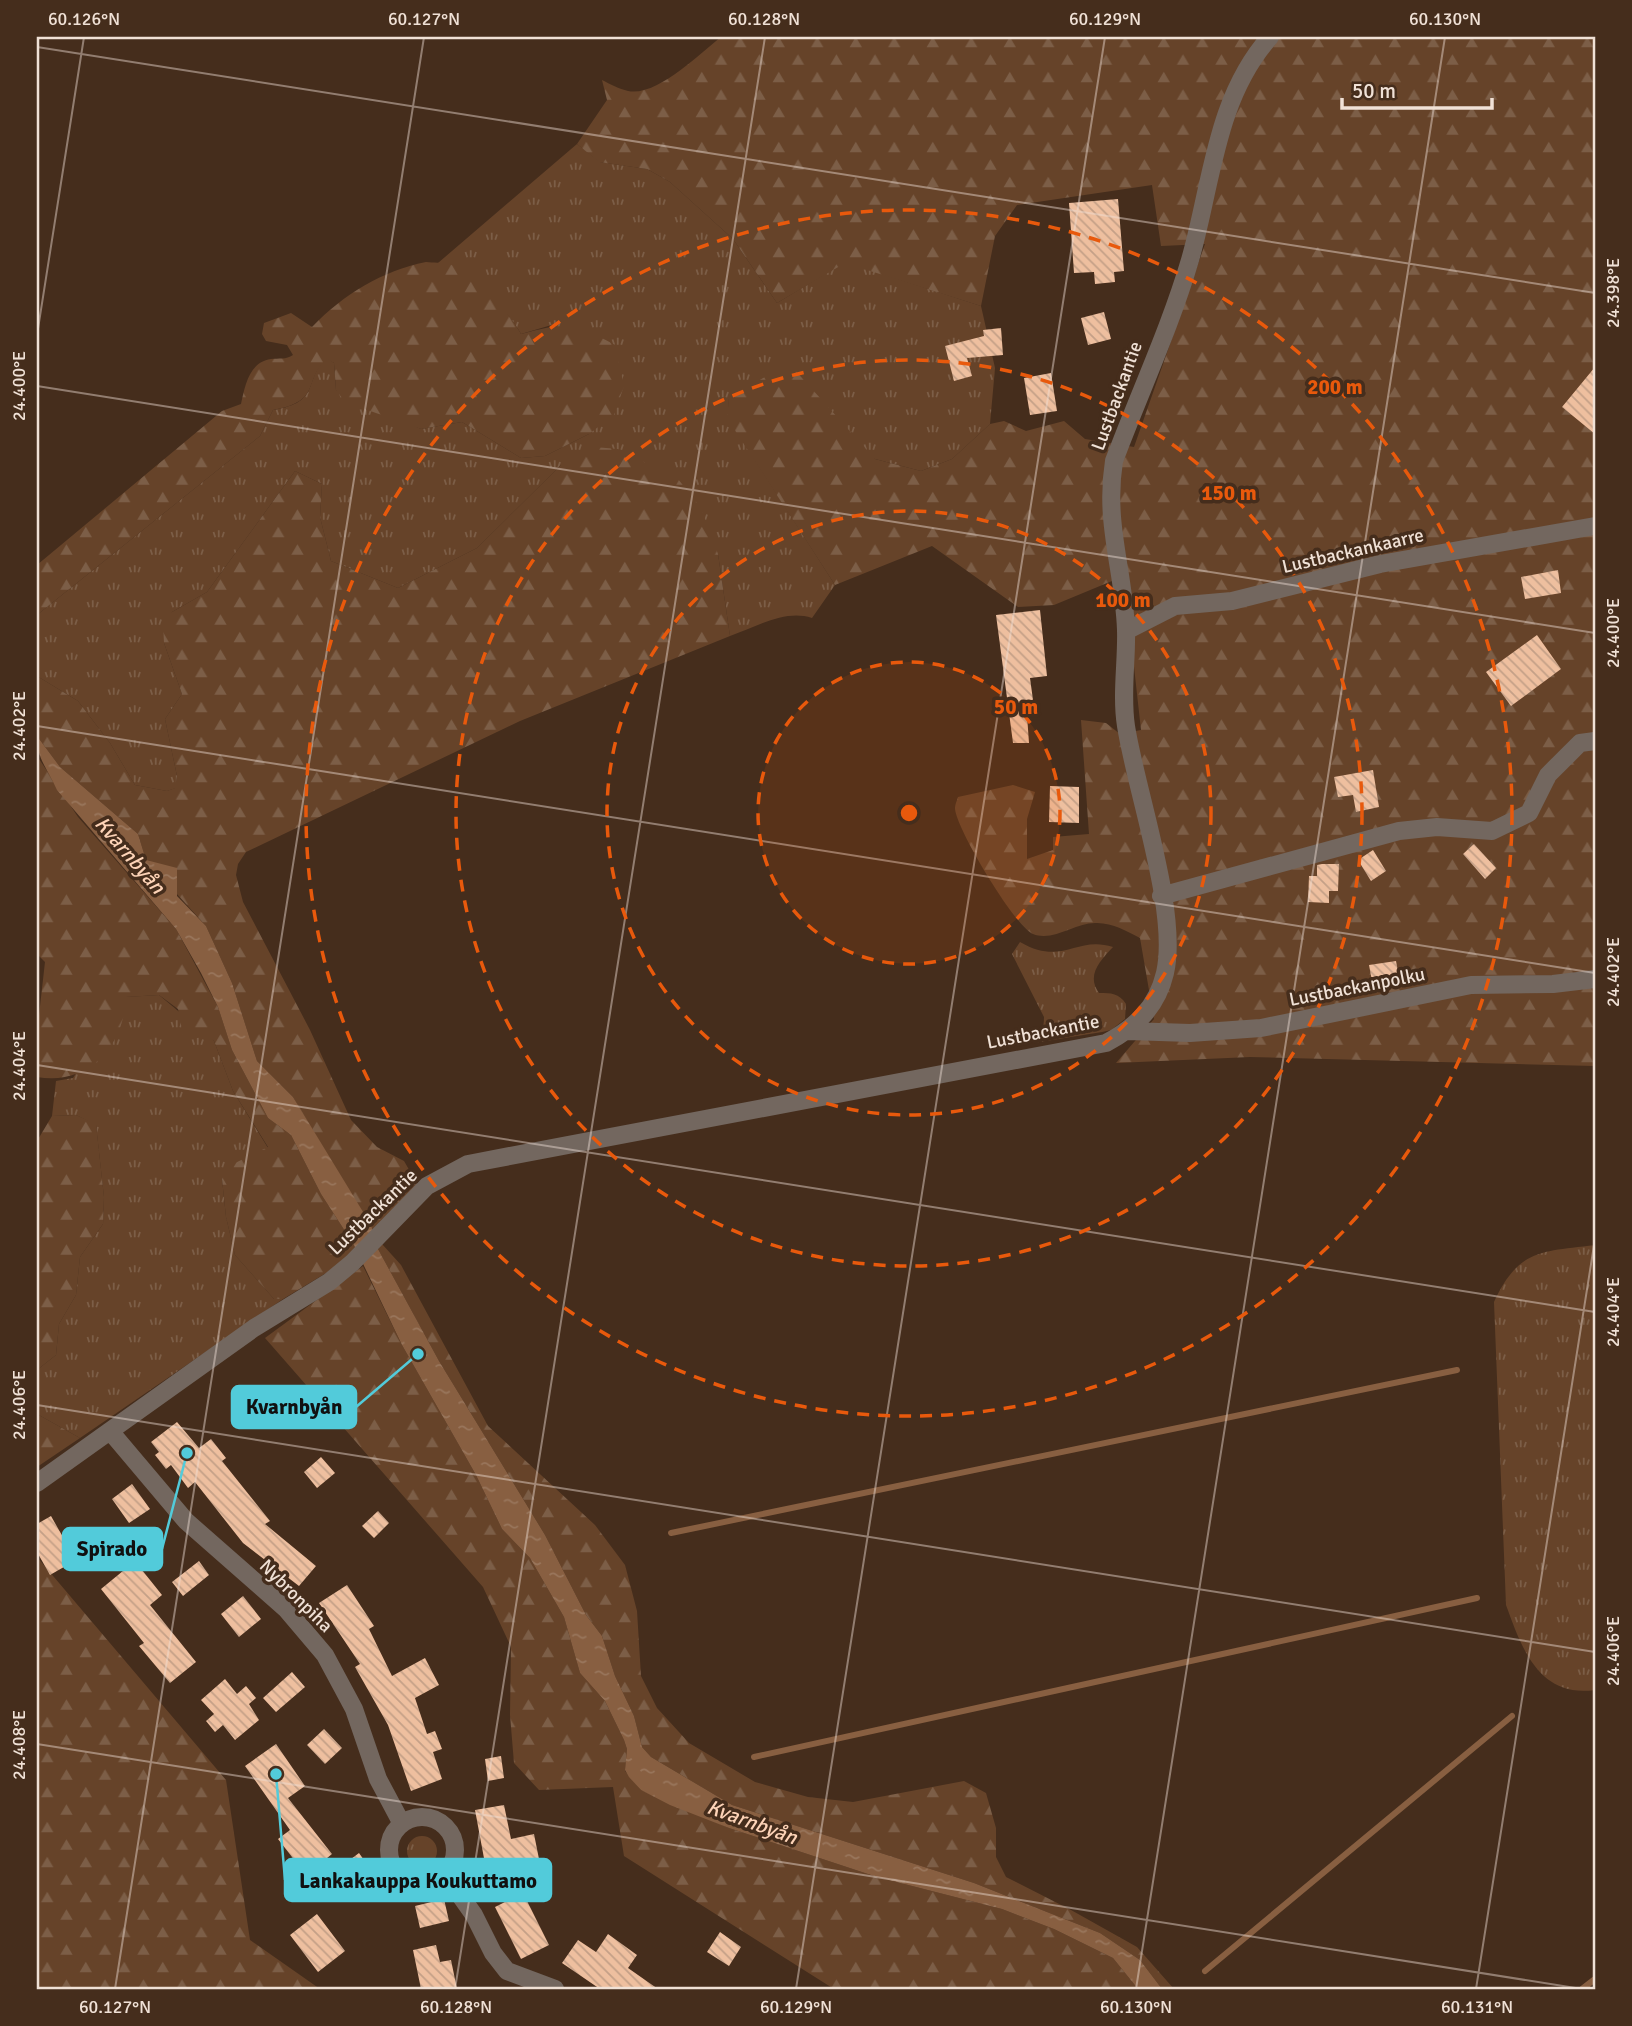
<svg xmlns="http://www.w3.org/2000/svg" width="1632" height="2026" font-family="Signika,sans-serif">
<defs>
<pattern id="grass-tufts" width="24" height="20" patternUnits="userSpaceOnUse" patternTransform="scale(1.75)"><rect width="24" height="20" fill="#664329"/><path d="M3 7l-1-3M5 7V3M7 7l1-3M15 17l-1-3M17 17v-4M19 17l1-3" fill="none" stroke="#7c5e47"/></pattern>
<pattern id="forest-firs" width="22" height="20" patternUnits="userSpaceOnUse" patternTransform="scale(1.75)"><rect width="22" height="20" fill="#664329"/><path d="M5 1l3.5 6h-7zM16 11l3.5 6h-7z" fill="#7c5e47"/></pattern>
<pattern id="water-ripples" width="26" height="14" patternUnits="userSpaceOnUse" patternTransform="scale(1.75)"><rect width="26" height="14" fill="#885f41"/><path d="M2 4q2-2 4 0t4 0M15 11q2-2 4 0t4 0" fill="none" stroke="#99765c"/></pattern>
<pattern id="building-back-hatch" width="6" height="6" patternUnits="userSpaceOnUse" patternTransform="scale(1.75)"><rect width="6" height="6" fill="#eebf9f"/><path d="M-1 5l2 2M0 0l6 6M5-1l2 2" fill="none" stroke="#c4a087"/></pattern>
</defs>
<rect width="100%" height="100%" fill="#452d1c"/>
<path fill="url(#grass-tufts)" d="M577,144L600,162L647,169L670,182L733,239L777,303L845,262L981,306L995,368L990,424L952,459L921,471L875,459L729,398L728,418L835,585L812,618C785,609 756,627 730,636L718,554L561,465L477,548L398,588L331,561L320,517L322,484L295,471L207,592L172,612L164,643L182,694L165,719L177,776L176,788L167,791L135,785L110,743L78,701L37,676V615L260,436L273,410C323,402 302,380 327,358L334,363L336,390L421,429L462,422L521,458L545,456L589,434L555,324L521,334C508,310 465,266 438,263Z
M1020,942C1063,967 1076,935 1113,947C1100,961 1086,975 1099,993C1111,993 1119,993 1126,1004L1125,1019L1111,1030L1102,1032L1033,1043L1032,1037C1042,1033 1044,1028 1044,1017L1012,954Z
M159,995L214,1041L233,1091L268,1148L222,1179L226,1217L235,1255L274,1299H283L80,1438L37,1414V1370L56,1355L59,1324L76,1295L80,1257L103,1224L104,1197L96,1125L76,1115L52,1116L56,1081L73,1078L125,997Z
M1595,1245V1690C1539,1698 1522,1649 1506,1605L1494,1302C1519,1248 1542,1252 1595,1245Z
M407 1851a15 15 0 1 1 30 0a15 15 0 1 1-30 0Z"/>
<path fill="url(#forest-firs)" d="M721,37H1595V1066L1250,1057L1116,1063L1154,1019L1140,938C1127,931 1111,922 1095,923C1075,923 1053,942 1033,934C1016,928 955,827 955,808C955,804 957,801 958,797L1013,785L1035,792L1027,819V859L1053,850V837L1089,834L1081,720L1106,723L1120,734L1141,730L1124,576L1054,605L1018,607L932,546L835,585L727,418L729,398L782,367L793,368L875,459L921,471L952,459L990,424L1004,421L1026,431L1064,421L1085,439L1134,447L1205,244L1161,246L1152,185L1017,205L995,236L981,306L845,263L777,303L733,239L670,182L647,169L599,162L577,144L607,100L602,80C610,84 619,89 628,91C657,97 699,54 721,37Z
M426,262C433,263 442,262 449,264C475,271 508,311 521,334C568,322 572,322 615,345L624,386L614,415L589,434L545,456L521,458L462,422L421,429L345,402L336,390L334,363L327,359C302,381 323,401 273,410L260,436L37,615V565L222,411L241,404C245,386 249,362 271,359C279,358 286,360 293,355L287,345L266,341L262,334L264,323L291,313L312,327C344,294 382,271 426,262Z
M594,447L618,449L678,479L701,508L718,554L730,636L520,721L246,852L238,864L236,875L243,902L310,1030L351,1120L377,1147L404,1161L419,1187L374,1234L293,1097L257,1061L232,983L206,926L146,860L138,834L60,767L37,736V676L78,701L110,743L135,785L167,791L175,788L177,776L165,719L182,694L164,643L163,622L172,612L207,592L295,471L322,484L320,517L331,561L398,588L477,548L561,465Z
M37,756L78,817L176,929L218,1007L232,1050L268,1118L291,1135L321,1194L354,1245L356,1248L331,1270L283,1299H274L235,1255L226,1217L222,1179L229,1166L268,1147L233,1091L214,1041L204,1035L195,1039L183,1035L178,1009L159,995L126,997C124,1047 88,1086 37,1077V1033L45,962L37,954Z
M76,1115L96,1124L104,1197L103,1224L80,1257L76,1295L59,1324L56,1355L37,1370V1141L52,1116Z
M382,1244L401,1265L488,1426L595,1525L625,1565L637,1611L641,1676L657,1708L689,1743L755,1782L808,1797L853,1802L964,1781L986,1793L996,1828V1857L1006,1877L1071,1910L1137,1947L1174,1989H1162L1140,1960L1100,1933L974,1883L732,1805L651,1757L642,1747L634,1716L615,1676L602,1636L586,1615L545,1535L439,1361L378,1249Z
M363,1266L402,1345L476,1475L502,1529L530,1558L564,1617L580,1673L605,1701L624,1740L627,1749L625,1771L641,1790L729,1828L877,1877L1002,1909L1054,1929L1113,1958L1138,1989H834L624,1856L613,1787L539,1790L514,1763L510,1715L511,1647L483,1587L265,1338Z
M37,1414L80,1438L37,1467Z
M37,1557L226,1780L250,1940L320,1989H37Z"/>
<path fill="url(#water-ripples)" d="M37,736L60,767L138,834L146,860L177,868V896L206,926L232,983L257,1061L293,1097L371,1225L378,1249L439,1361L545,1535L586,1615L602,1636L615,1676L634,1716L642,1747L651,1757L732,1805L974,1883L1100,1933L1140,1960L1162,1989H1138L1113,1958L1054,1929L1002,1909L877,1877L729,1828L670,1805L641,1790L629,1777L625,1770L627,1749L624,1740L605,1701L580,1673L564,1617L530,1558L502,1529L476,1475L402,1345L354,1245L321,1194L291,1135L268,1118L232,1050L218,1007L201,973L176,929L57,790C47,767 37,760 37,736Z"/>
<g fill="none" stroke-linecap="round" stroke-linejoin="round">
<path stroke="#885f41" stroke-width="6" d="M671,1533L1457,1370
M754,1757L1477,1598
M1205,1971L1512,1716
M1582,1989L1595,1979"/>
</g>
<path fill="url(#building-back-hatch)" d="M1118,199L1124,271L1114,272L1115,282L1095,284L1094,272L1074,273L1069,203Z
M1104,312L1111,339L1088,345L1081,318Z
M1001,328L1003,355L967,358L972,376L954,381L945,346L984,336L983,330Z
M1595,367V434L1562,407Z
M1051,373L1057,411L1030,415L1024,378Z
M1558,570L1561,593L1525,599L1521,577Z
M1040,610L1047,676L1030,678L1033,700L1026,701L1029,743H1013L996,615Z
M1537,635L1561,669L1511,706L1486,672Z
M1373,770L1379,807L1356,812L1353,795L1338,797L1334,777Z
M1050,786L1079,787V823L1049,822Z
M1474,844L1496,868L1485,879L1463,854Z
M1373,850L1386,871L1371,881L1358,860Z
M1322,864H1339L1338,891H1329V903L1308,902L1309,876H1317V865Z
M1396,961L1399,977L1372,981L1369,965Z
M177,1422L199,1448L211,1439L226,1458L222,1461L270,1521L265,1524L316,1566L299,1586L243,1543L195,1482L188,1488L171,1465L166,1469L155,1455L159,1452L151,1442Z
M321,1457L335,1473L317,1488L304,1472Z
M132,1484L150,1509L129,1523L112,1499Z
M378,1511L389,1523L374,1538L362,1526Z
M51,1516L76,1560L50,1575L37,1552V1524Z
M199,1561L209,1575L183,1596L172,1582Z
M138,1565L162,1595L150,1605L196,1662L170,1683L139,1646L144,1643L101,1589L129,1566L132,1570Z
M347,1585L374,1626L369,1629L392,1676L425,1658L439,1685L415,1698L427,1734L435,1731L442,1749L433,1752L442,1779L411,1791L388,1725L355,1667L360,1664L319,1603Z
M243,1596L261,1619L239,1637L221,1614Z
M292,1672L305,1687L276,1712L263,1698Z
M225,1679L237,1694L246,1686L256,1698L249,1704L259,1720L235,1740L223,1725L215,1732L206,1721L214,1714L201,1700Z
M324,1729L342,1748L325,1764L307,1745Z
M276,1744L305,1786L288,1798L332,1854L306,1875L278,1839L290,1830L245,1766Z
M501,1756L504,1778L488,1781L485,1759Z
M504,1805L511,1839L534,1834L539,1859L486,1869L475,1810Z
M359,1853L373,1873L346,1893L331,1874Z
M523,1893L549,1945L521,1959L495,1907Z
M444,1899L449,1921L420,1928L415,1906Z
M317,1914L345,1951L318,1972L290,1935Z
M720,1932L741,1947L729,1966L707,1952Z
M608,1934L637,1955L628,1968L658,1989H600L562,1963L578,1940L596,1952Z
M436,1945L440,1962L451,1960L457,1989H421L413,1950Z"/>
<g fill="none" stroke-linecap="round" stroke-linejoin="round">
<path stroke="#73675f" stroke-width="18" d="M1126,631L1175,606L1232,601L1380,564L1595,526
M1161,896L1399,831L1437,827L1492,831L1529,813L1548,775L1580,743L1595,741
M1128,1031L1190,1033L1261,1028L1471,985L1553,984L1595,979
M110,1431L186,1521L286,1609L325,1655L354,1709L378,1779L402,1824
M37,1483L254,1328L329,1282L352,1263L427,1186L468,1164L1106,1043C1136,1027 1157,1007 1165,973C1179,912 1136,791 1126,726C1121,694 1127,661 1126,630C1124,570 1104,524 1114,461C1139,394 1170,328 1190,260C1212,184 1215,99 1270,37
M389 1850a33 33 0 1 1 66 0a33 33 0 1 1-66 0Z
M445,1874L474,1915L493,1953L507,1971L555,1989"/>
</g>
<path fill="none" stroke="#f0e1d6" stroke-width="2" stroke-opacity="0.45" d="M37,47L1595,293M37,335L84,37M37,386L1595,633M37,726L1595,973M37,1065L1595,1312M37,1405L1595,1652M37,1744L1582,1989M115,1989L424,37M455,1989L765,37M796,1989L1105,37M1136,1989L1445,37M1476,1989L1595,1239"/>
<circle cx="909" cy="813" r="151" fill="#e8590c" fill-opacity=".12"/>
<g fill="none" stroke="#e8590c" stroke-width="3.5" stroke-dasharray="12 9">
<circle cx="909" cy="813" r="151"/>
<circle cx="909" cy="813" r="302"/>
<circle cx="909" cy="813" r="453"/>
<circle cx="909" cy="813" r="603"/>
</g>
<g text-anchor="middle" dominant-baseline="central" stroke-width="7" stroke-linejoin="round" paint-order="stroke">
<g font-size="19" fill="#f0e1d6" stroke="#452d1c">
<text transform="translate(1117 396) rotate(-70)">Lustbackantie</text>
<text transform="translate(1353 551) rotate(-13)">Lustbackankaarre</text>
<text transform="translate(1357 987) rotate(-11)">Lustbackanpolku</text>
<text transform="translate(1043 1032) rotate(-11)">Lustbackantie</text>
<text transform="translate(373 1212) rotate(-44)">Lustbackantie</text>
<text transform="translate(296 1596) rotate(45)">Nybronpiha</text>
</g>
<g font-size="21" font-style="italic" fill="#fdd3b7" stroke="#452d1c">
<text transform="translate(130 855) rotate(49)">Kvarnbyån</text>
<text transform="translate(752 1822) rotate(20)">Kvarnbyån</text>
</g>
</g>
<circle cx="909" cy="813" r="10" fill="#e8590c" stroke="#452d1c" stroke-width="3.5"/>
<g font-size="21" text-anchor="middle" font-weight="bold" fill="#e8590c" stroke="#452d1c" stroke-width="7" stroke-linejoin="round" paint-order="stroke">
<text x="1335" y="394">200 m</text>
<text x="1229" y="500">150 m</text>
<text x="1123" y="607">100 m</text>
<text x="1016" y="714">50 m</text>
</g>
<path fill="none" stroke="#52cbda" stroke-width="2.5" d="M418 1354L356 1407M187 1453L162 1549M276 1774L285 1880"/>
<g fill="#52cbda" stroke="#452d1c" stroke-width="2.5">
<circle cx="418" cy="1354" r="7"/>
<circle cx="187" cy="1453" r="7"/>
<circle cx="276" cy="1774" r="7"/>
</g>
<g fill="#52cbda" stroke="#52cbda" stroke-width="2.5">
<rect x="232" y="1386" width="124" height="42" rx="7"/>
<rect x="63" y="1528" width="99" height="42" rx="7"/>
<rect x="285" y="1859" width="266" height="42" rx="7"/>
</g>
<g font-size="21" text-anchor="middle" font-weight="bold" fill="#111">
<text x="294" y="1414">Kvarnbyån</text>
<text x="112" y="1556">Spirado</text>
<text x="418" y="1888">Lankakauppa Koukuttamo</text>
</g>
<rect width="1632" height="2026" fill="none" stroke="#452d1c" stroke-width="77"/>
<path d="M1342 98v10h150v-10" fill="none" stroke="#f0e1d6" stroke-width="3.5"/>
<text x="1352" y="98" font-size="21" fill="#f0e1d6" stroke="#452d1c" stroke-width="5" paint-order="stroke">50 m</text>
<rect x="38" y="38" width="1556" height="1950" fill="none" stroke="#f0e1d6" stroke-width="2.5"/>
<g font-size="18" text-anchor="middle" fill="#f0e1d6">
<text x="84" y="25">60.126°N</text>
<text x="424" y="25">60.127°N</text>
<text x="764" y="25">60.128°N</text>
<text x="1105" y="25">60.129°N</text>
<text x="1445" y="25">60.130°N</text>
<text transform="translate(1613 293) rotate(-90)" y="6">24.398°E</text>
<text transform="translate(19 386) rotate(-90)" y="6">24.400°E</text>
<text transform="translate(1613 633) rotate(-90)" y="6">24.400°E</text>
<text transform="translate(19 726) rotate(-90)" y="6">24.402°E</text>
<text transform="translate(1613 972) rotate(-90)" y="6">24.402°E</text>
<text transform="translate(19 1066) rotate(-90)" y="6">24.404°E</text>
<text transform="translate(1613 1312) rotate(-90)" y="6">24.404°E</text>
<text transform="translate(19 1405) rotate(-90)" y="6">24.406°E</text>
<text transform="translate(1613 1651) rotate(-90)" y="6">24.406°E</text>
<text transform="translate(19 1745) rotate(-90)" y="6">24.408°E</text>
<text x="115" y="2013">60.127°N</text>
<text x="456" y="2013">60.128°N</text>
<text x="796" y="2013">60.129°N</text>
<text x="1136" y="2013">60.130°N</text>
<text x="1477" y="2013">60.131°N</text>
</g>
</svg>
